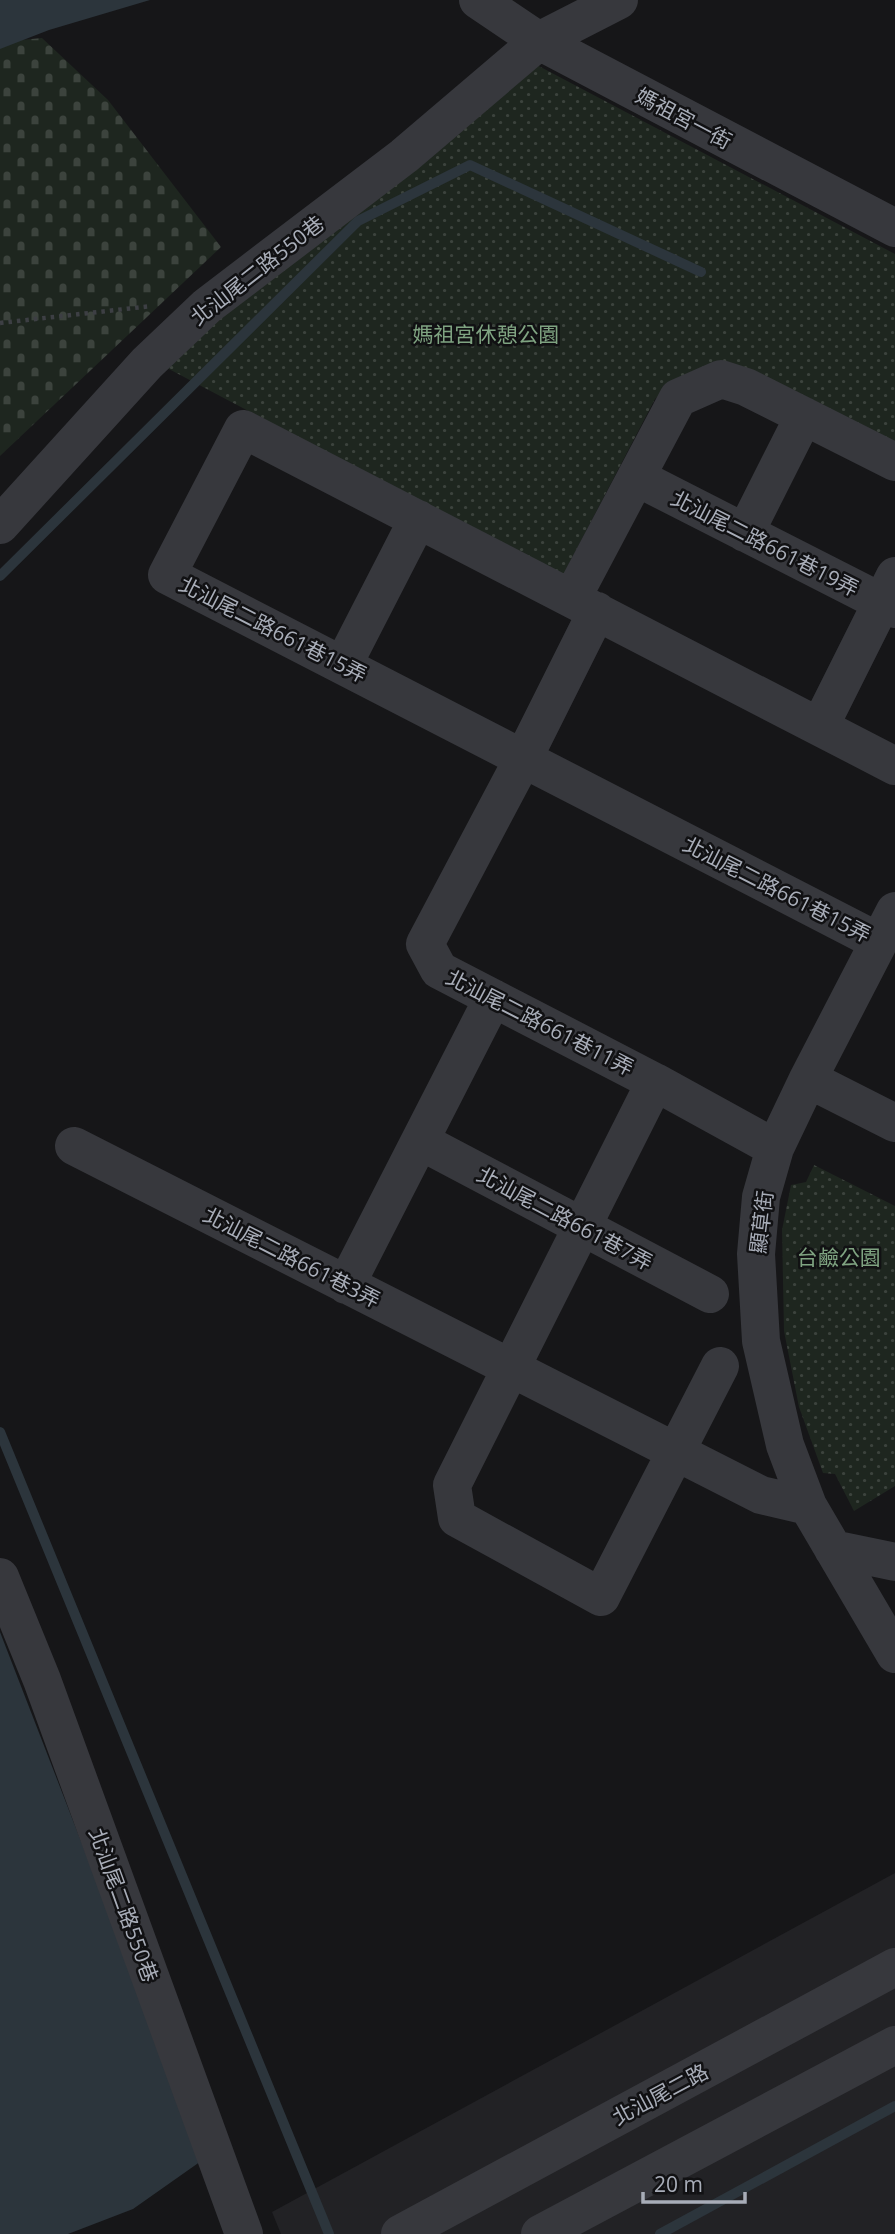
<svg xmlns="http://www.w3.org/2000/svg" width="895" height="2234" font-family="'Open Sans','Noto Sans TC',sans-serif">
<defs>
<pattern id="cemetery-stones" width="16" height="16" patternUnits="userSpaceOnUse" patternTransform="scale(1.75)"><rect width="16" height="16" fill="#1e261f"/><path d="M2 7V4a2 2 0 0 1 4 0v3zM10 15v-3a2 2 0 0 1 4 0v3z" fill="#3c433d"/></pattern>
<pattern id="park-dots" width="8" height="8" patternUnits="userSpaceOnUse" patternTransform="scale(1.75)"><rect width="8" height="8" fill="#1e261f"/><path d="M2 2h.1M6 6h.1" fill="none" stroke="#3c433d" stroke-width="1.8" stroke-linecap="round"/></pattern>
</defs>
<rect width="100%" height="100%" fill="#161618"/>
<path fill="#222225" d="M895,1873V2234H281L272,2212Z"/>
<path fill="url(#cemetery-stones)" d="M42,38L108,100L221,247L0,456V42Z"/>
<path fill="url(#park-dots)" d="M533,63L895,254V444L675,380L655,399L562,577L167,368L202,332Z
M814,1165L895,1206V1486L854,1511L835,1474L823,1473L799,1407L784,1331L782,1230L791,1185L806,1182Z"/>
<path fill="#2c353c" d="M0,0H150L49,30L0,49Z
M0,1632L204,2159L133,2209L68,2234H0Z"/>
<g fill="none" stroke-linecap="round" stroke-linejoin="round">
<path stroke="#2c353c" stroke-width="10" d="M0,576L358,221L470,165L701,272
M0,1432L329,2234
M660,2234L895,2106"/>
<path stroke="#3d3f44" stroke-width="4.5" stroke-dasharray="3.5 5" stroke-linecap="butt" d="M0,323L152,306"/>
<path stroke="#37383d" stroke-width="38" d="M478,0L539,41L895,228
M636,477L895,609
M0,525L147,363L207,306L404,156L539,41L619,0
M745,533L804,416
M572,598L678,398L721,379L746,387L895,462
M597,611L524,757L425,944L439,970L655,1082L775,1148
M343,665L418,519
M820,726L895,576
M895,911L808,1079L775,1148L761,1197L756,1254L761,1341L785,1445L808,1506L895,1654
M879,942L167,575L243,429L895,766
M808,1079L895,1123
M655,1082L452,1485L457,1518L601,1597L720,1366
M420,1141L710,1294
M74,1146L761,1495L808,1506
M346,1285L493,998
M833,1549L895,1562
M0,1577L42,1680L244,2234
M400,2234L895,1967
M540,2234L895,2045"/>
</g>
<g text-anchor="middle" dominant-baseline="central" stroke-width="5" stroke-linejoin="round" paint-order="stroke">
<g font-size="21" fill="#a8adb8" stroke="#111113">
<text transform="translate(684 118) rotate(28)">媽祖宮一街</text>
<text transform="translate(257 270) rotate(-38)">北汕尾二路550巷</text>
<text transform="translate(765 543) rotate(27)">北汕尾二路661巷19弄</text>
<text transform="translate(273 629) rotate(27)">北汕尾二路661巷15弄</text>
<text transform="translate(777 889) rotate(27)">北汕尾二路661巷15弄</text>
<text transform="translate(540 1022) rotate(27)">北汕尾二路661巷11弄</text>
<text transform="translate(565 1218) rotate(28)">北汕尾二路661巷7弄</text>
<text transform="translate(761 1222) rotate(-83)">顯草街</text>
<text transform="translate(292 1257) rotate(27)">北汕尾二路661巷3弄</text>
<text transform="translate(124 1905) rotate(70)">北汕尾二路550巷</text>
<text transform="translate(660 2094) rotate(-28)">北汕尾二路</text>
</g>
<g font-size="21" fill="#7fa381" stroke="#111113">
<text x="486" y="334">媽祖宮休憩公園</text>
<text x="839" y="1257">台鹼公園</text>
</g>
</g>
<path d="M643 2192v10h102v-10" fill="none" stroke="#a8adb8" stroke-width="3.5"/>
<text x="654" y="2192" font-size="21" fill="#a8adb8" stroke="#111113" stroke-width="5" paint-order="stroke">20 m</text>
</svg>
